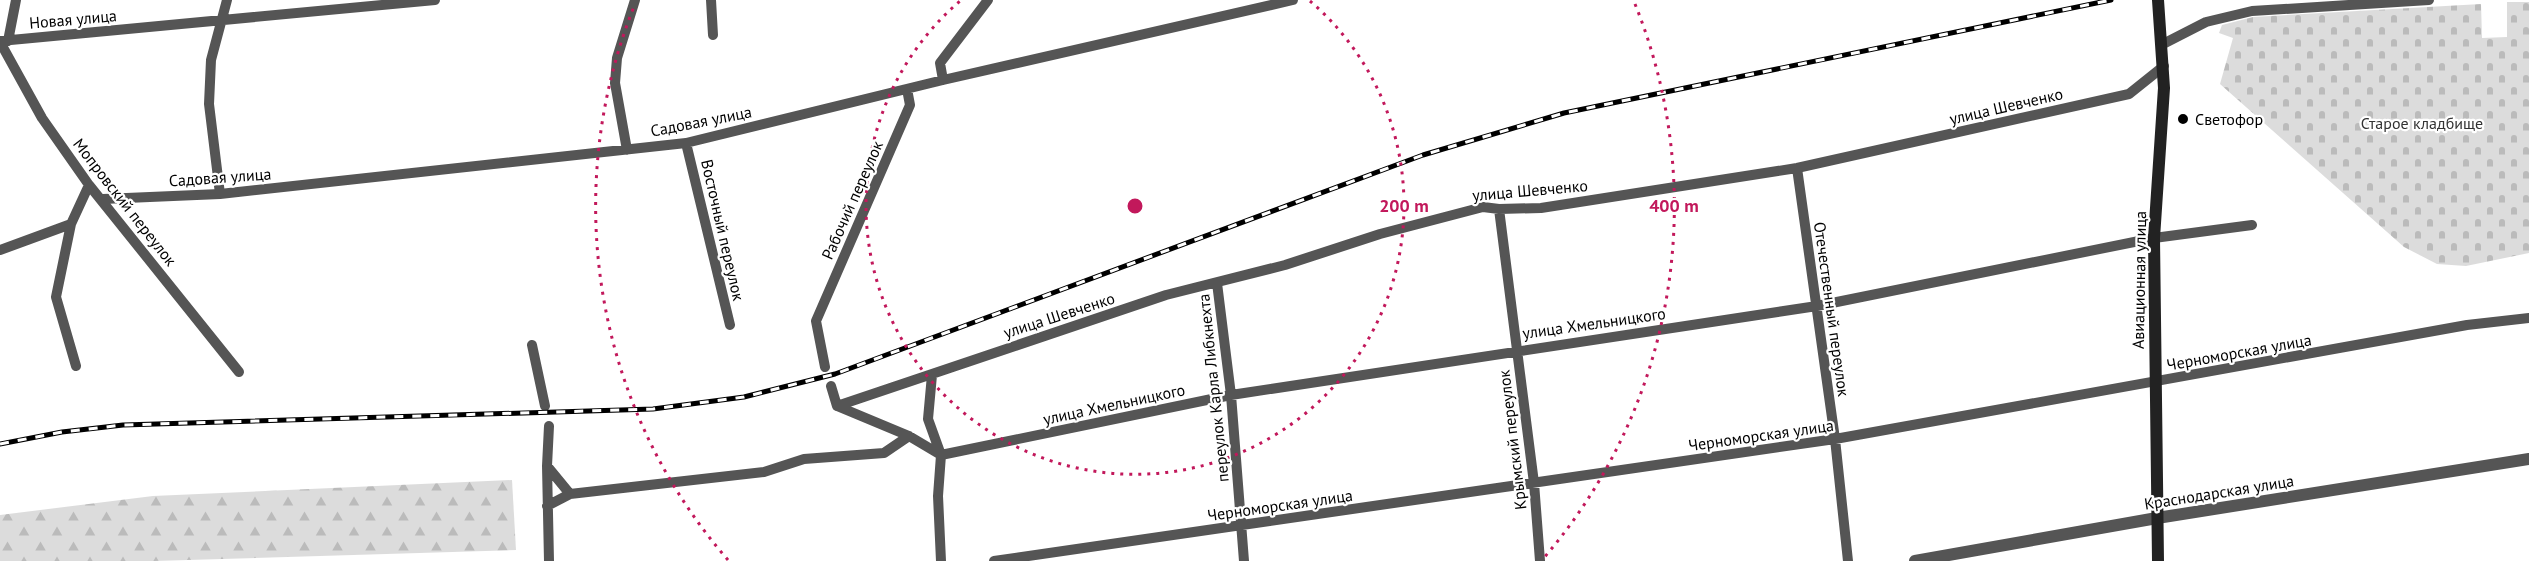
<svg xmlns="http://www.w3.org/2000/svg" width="2529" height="561" font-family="'PT Sans',sans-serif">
<defs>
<pattern id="forest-firs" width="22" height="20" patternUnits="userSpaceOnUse" patternTransform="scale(1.5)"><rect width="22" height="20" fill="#dcdcdc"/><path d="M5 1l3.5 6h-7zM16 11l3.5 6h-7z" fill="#bbb"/></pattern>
<pattern id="cemetery-stones" width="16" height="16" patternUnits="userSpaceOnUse" patternTransform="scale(1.5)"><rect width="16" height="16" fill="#dcdcdc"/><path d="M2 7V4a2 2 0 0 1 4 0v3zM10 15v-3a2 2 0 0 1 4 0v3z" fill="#bbb"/></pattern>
</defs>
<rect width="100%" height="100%" fill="#fff"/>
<path fill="url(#forest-firs)" d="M512,480L516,550L154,561H0V515L153,496Z"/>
<path fill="url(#cemetery-stones)" d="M2507,2H2529V253L2466,266L2437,264L2404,247L2220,84L2233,38L2219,33L2222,25L2253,17L2481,4L2482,38L2507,37Z"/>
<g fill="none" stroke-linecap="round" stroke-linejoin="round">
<path stroke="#555" stroke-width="10" d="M711,0L713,35
M0,41L435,0
M8,41L16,0
M0,42L42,118L89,185L239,372
M2163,44L2206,22L2252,11L2429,0
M943,80L940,63L988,0
M686,143L730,325
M627,150L615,83L617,58L635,0
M1797,168L1835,439L1848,561
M220,194L209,104L211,60L227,0
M103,199L220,194L686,143L943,80L1293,0
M1499,209L1534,483L1540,561
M71,224L56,297L76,366
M0,250L71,224L89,185
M1217,283L1231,395L1244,561
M532,345L545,406
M825,367L816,321L910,105L907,89
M932,375L928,419L941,455L938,496L941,561
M831,386L837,406L909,436L941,455L1231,395L1817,306L2154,238L2252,225
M837,406L1166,295L1285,265L1380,234L1483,207L1499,209L1541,208L1797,168L2129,94L2164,66
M549,426L547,466L549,561
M547,466L570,494
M547,506L570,494L764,472L804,459L884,453L909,436
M994,561L1835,439L2467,325L2529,318"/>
<path stroke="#555" stroke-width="12" d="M1915,561L2157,518L2529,459"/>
<path stroke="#222" stroke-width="12" d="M2158,561L2154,238L2164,88L2158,0"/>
<defs>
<path id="rail" d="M0,444L62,432L123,425L653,409L744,397L835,374L1423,155L1564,113L2111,0"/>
</defs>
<use href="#rail" stroke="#000" stroke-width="5"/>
<use href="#rail" stroke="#fff" stroke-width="3" stroke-dasharray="9" stroke-linecap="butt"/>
</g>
<g fill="none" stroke="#c2185b" stroke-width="3" stroke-dasharray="3 6">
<path d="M1310 1A269 269 0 1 1 960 1"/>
<path d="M728 560A539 539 0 0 1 635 4M1635 4A539 539 0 0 1 1542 560"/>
</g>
<circle fill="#000" stroke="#fff" stroke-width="2" cx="2183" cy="119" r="6"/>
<g text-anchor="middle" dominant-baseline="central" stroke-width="4.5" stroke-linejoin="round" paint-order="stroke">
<g font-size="16" fill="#000" stroke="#fff">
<text transform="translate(73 19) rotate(-5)">Новая улица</text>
<text transform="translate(2006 106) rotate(-13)">улица Шевченко</text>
<text transform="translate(701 121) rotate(-11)">Садовая улица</text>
<text transform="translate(220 177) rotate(-4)">Садовая улица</text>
<text transform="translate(1530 190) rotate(-5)">улица Шевченко</text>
<text transform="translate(852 200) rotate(-66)">Рабочий переулок</text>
<text transform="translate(125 202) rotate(52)">Мопровский переулок</text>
<text transform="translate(723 230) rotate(77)">Восточный переулок</text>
<text transform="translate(2139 280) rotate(-89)">Авиационная улица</text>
<text transform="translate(1832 309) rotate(82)">Отечественный переулок</text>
<text transform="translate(1059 315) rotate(-18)">улица Шевченко</text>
<text transform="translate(1594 323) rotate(-8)">улица Хмельницкого</text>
<text transform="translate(2239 352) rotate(-10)">Черноморская улица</text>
<text transform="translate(1213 388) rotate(-96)">переулок Карла Либкнехта</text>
<text transform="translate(1114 404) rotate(-12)">улица Хмельницкого</text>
<text transform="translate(1761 435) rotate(-8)">Черноморская улица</text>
<text transform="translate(1512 440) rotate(-97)">Крымский переулок</text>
<text transform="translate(2219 492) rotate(-9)">Краснодарская улица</text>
<text transform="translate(1280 505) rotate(-8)">Черноморская улица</text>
</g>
<g font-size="16" fill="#000" stroke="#fff" text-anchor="start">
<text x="2195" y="119">Светофор</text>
</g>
<g font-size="16" fill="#333" stroke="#fff">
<text x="2422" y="123">Старое кладбище</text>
</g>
</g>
<circle cx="1135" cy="206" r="9" fill="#c2185b" stroke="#fff" stroke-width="3"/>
<g font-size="18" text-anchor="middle" font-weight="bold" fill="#c2185b" stroke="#fff" stroke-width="4.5" stroke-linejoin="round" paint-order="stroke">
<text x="1404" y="212">200 m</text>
<text x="1674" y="212">400 m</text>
</g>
</svg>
